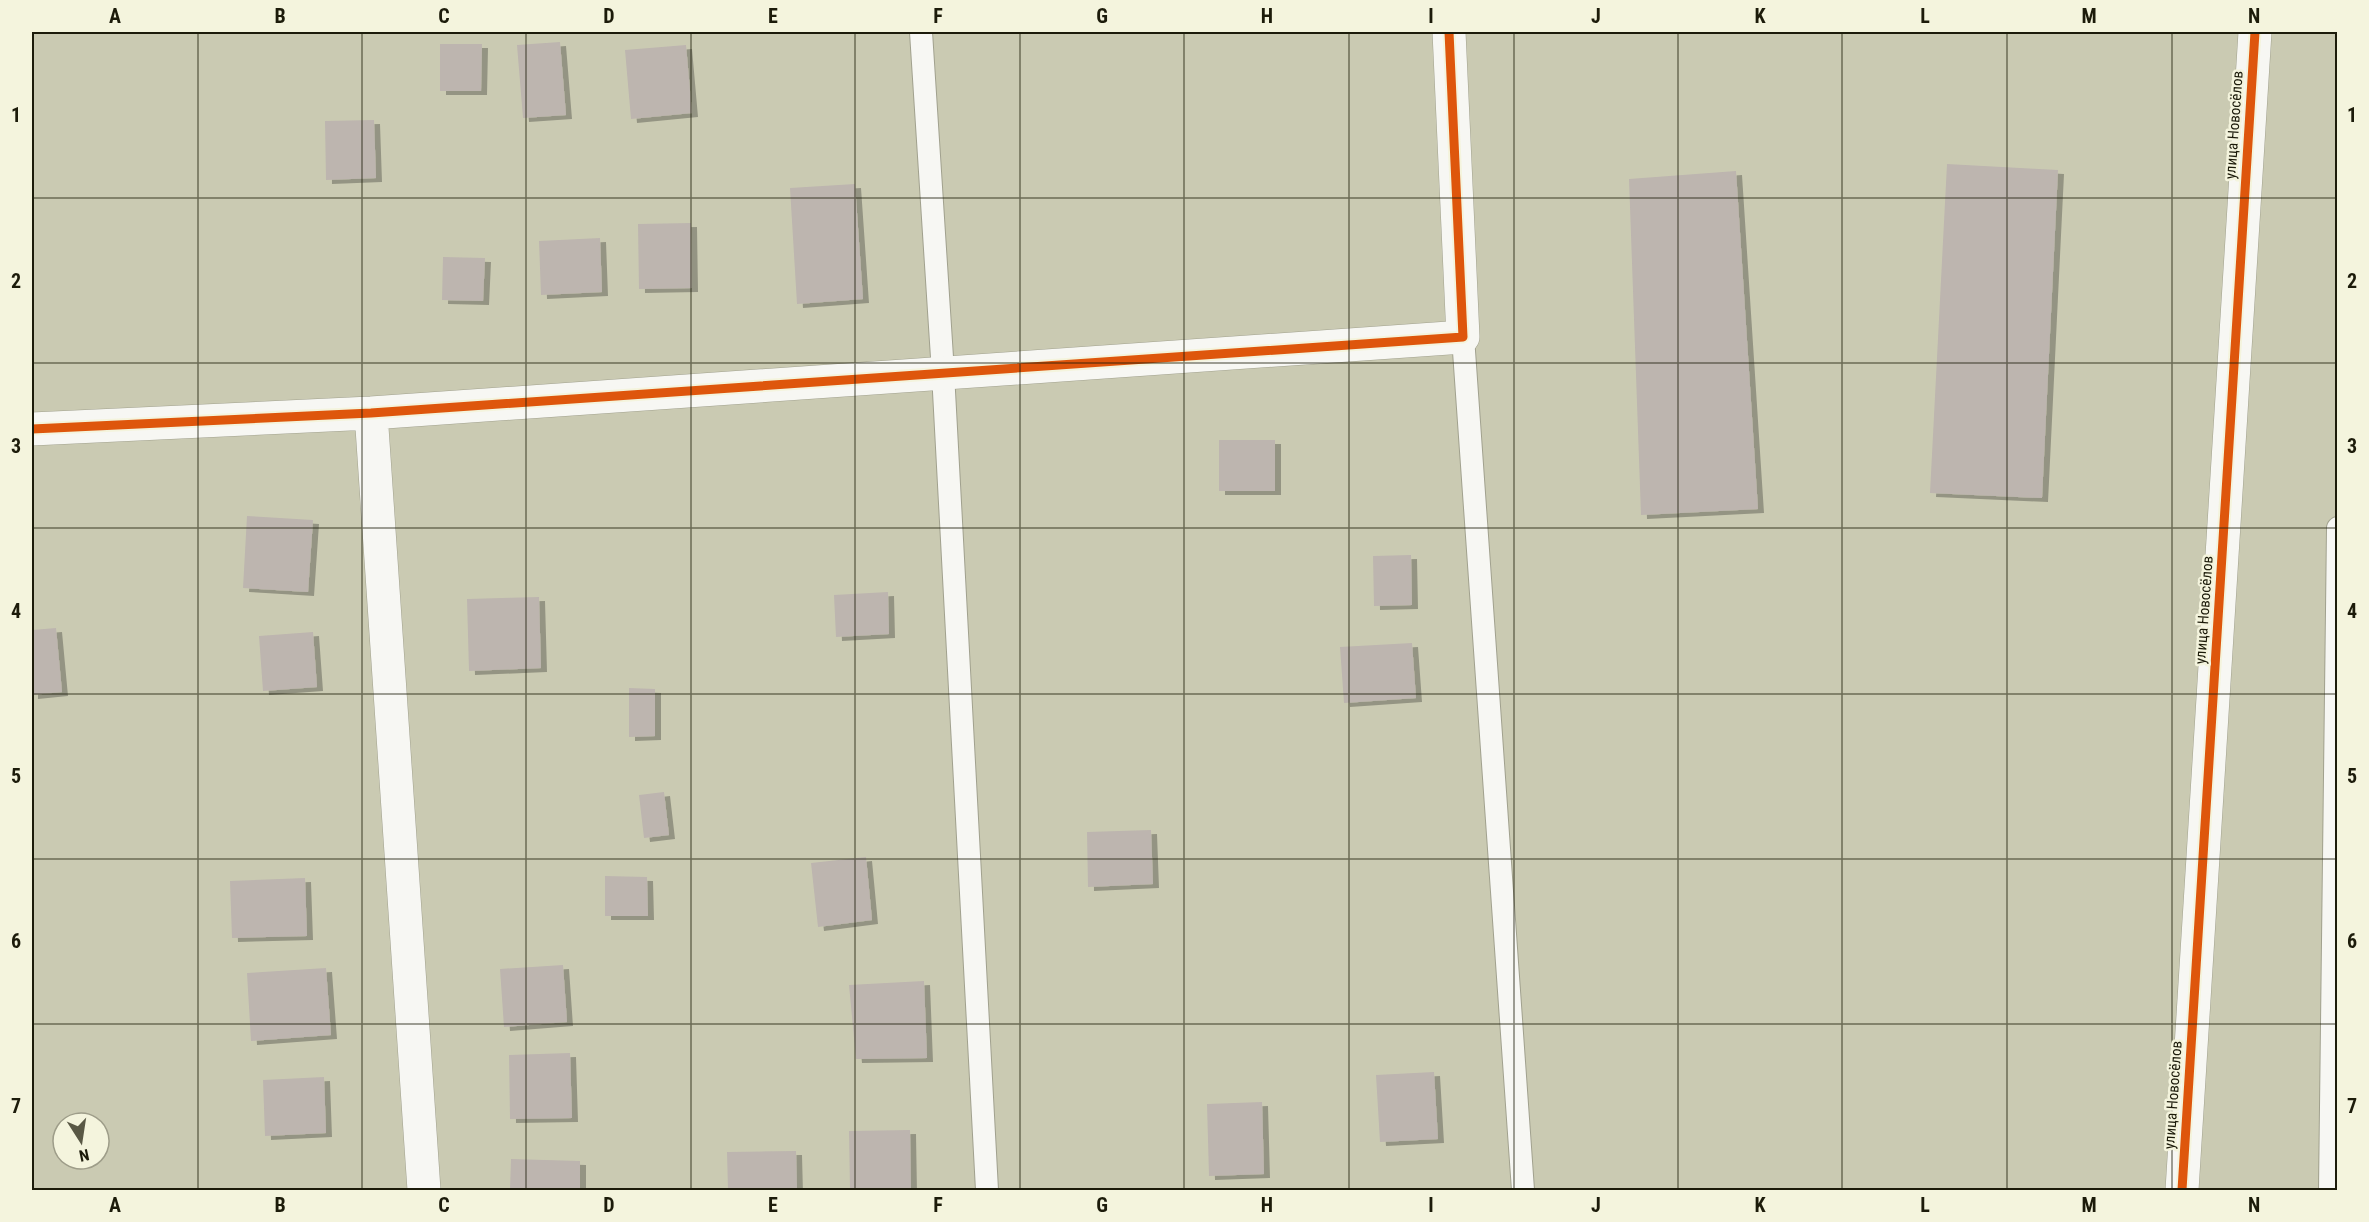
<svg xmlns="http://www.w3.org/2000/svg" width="2369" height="1222" font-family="'Roboto Condensed',sans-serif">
<defs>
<filter id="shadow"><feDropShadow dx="6" dy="4" stdDeviation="0" flood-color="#0004"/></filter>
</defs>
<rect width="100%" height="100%" fill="#cacab2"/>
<path fill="#bdb5af" filter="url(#shadow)" d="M560,42L566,115L523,118L517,45Z
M440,44H482L481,91H440Z
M686,45L692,113L631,119L625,50Z
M374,120L376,178L326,180L325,121Z
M1947,164L2058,170L2042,498L1930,493Z
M1736,171L1758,509L1641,515L1629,179Z
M855,184L863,299L797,304L790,188Z
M691,223L692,288L639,289L638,224Z
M600,238L602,292L541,295L539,241Z
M443,257L485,258L483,301L442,300Z
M1219,440H1275V491H1219Z
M247,516L313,520L308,592L243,588Z
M1411,555L1412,605L1374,606L1373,556Z
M888,592L889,634L836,637L834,595Z
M539,597L541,668L469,671L467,599Z
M56,628L62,692L32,695V630Z
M313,632L317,687L263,691L259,636Z
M1412,643L1416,698L1344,703L1340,647Z
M629,688L655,689V736L629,737Z
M664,792L669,835L644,838L639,795Z
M1151,830L1153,884L1088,887L1087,832Z
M866,857L872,920L818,927L811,863Z
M605,876L647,877L648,916H605Z
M305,878L307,936L232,938L230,881Z
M563,965L567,1022L504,1027L500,969Z
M326,968L331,1035L251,1041L247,973Z
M924,981L927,1058L856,1059L849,985Z
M570,1053L572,1118L510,1119L509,1055Z
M1434,1072L1438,1139L1380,1142L1376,1075Z
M324,1077L326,1133L265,1136L263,1080Z
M1262,1102L1264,1174L1209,1176L1207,1104Z
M910,1130L911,1190H850L849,1131Z
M796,1151L797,1190H728L727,1152Z
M511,1159L580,1161V1190H510Z"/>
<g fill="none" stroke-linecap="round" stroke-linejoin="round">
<defs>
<path id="service" d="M921,32L943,373L987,1190
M1463,337L1523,1190
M2330,1190L2338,528"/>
<path id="minor" d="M371,413L424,1190
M32,429L371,413L1463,337L1449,32
M2182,1190L2255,32"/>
</defs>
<use href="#service" stroke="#a1a18e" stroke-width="24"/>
<use href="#minor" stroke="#a1a18e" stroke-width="34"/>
<use href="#service" stroke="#f7f7f3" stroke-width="22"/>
<use href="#minor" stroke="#f7f7f3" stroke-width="33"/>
<defs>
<path id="cycleway" d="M32,429L371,413L1463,337L1449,32
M2182,1190L2255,32"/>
</defs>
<use href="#cycleway" stroke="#f4f4dd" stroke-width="13"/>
<use href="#cycleway" stroke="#de560c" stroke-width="9"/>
</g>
<path fill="none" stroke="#1c1b0a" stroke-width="1.5" stroke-opacity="0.55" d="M198,32V1190M362,32V1190M526,32V1190M691,32V1190M855,32V1190M1020,32V1190M1184,32V1190M1349,32V1190M1514,32V1190M1678,32V1190M1842,32V1190M2007,32V1190M2172,32V1190M32,198H2338M32,363H2338M32,528H2338M32,694H2338M32,859H2338M32,1024H2338"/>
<g text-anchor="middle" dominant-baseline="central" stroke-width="5" stroke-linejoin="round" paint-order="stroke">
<g font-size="15" fill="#1c1b0a" stroke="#f4f4dd">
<text transform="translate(2234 125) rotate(-86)">улица Новосёлов</text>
<text transform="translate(2204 610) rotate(-86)">улица Новосёлов</text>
<text transform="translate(2173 1095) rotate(-86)">улица Новосёлов</text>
</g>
</g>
<rect width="2369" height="1222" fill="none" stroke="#f4f4dd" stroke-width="66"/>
<g transform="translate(81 1141) rotate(168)"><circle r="28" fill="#f4f4dd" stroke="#9e9d89" stroke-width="1.5"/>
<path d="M0-4.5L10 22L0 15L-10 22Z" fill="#595845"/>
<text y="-9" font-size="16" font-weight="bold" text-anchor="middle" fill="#1c1b0a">N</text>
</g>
<rect x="33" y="33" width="2303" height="1156" fill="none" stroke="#1c1b0a" stroke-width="2"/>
<g font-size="20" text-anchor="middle" font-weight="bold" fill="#1c1b0a">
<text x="115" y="23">A</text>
<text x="280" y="23">B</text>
<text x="444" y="23">C</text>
<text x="609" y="23">D</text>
<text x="773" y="23">E</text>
<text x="938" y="23">F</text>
<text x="1102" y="23">G</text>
<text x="1267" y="23">H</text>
<text x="1431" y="23">I</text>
<text x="1596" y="23">J</text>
<text x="1760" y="23">K</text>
<text x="1925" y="23">L</text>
<text x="2089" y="23">M</text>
<text x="2254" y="23">N</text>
<text x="16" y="122">1</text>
<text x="2352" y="122">1</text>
<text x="16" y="288">2</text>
<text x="2352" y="288">2</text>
<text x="16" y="453">3</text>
<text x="2352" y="453">3</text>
<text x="16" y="618">4</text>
<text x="2352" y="618">4</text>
<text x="16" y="783">5</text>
<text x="2352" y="783">5</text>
<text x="16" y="948">6</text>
<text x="2352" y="948">6</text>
<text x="16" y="1113">7</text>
<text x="2352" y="1113">7</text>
<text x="115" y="1212">A</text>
<text x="280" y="1212">B</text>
<text x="444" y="1212">C</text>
<text x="609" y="1212">D</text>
<text x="773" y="1212">E</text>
<text x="938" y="1212">F</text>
<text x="1102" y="1212">G</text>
<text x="1267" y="1212">H</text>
<text x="1431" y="1212">I</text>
<text x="1596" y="1212">J</text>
<text x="1760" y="1212">K</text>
<text x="1925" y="1212">L</text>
<text x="2089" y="1212">M</text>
<text x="2254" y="1212">N</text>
</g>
</svg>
